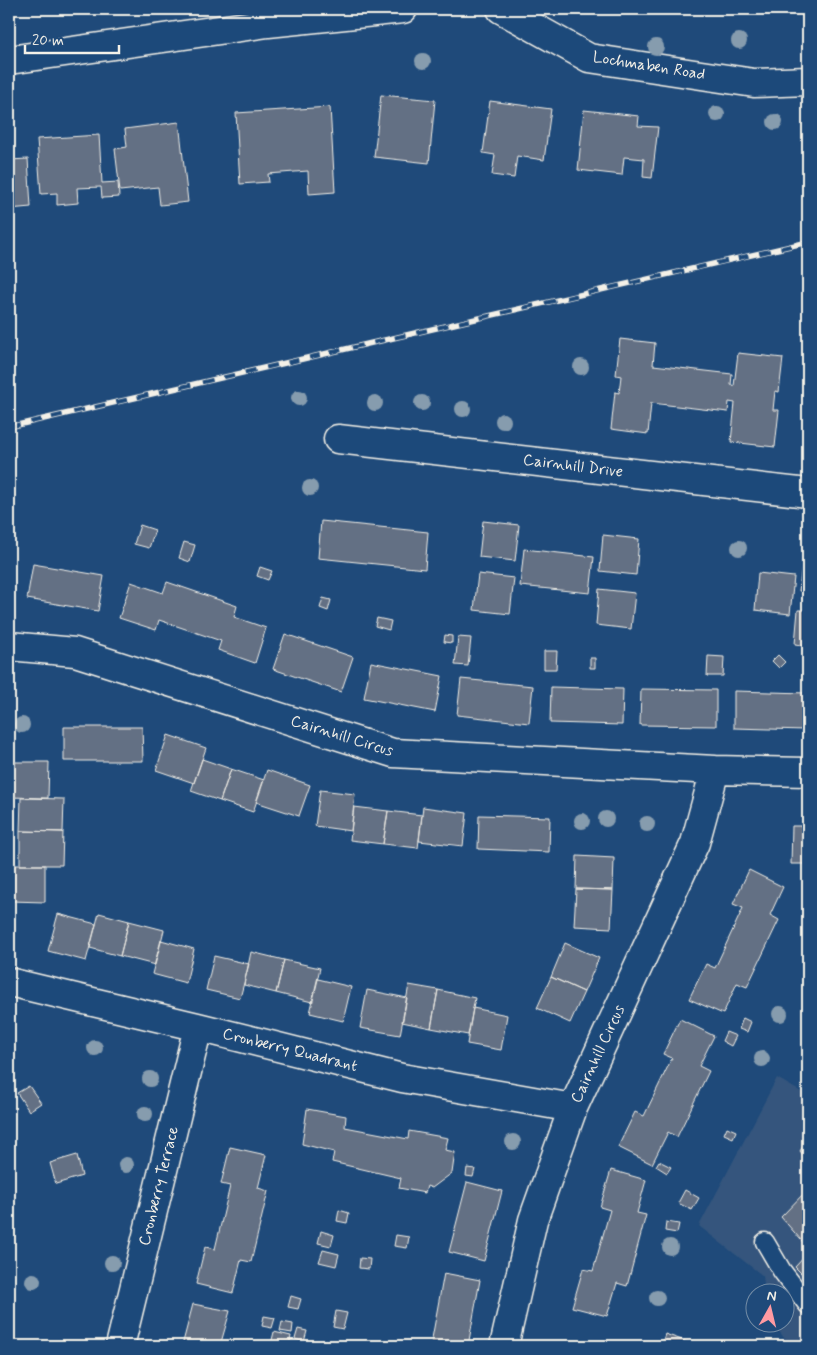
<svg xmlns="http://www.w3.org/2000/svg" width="817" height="1355" font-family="Mynerve,sans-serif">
<rect width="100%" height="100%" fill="#1f4a7a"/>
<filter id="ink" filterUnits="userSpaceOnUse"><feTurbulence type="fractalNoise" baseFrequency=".02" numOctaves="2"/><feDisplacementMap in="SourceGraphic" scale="10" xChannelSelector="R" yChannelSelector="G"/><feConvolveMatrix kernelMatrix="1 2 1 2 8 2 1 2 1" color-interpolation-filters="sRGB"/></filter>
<g filter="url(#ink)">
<path fill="#34557d" d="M777,1078L808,1096V1346H790L773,1323L784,1322V1292H765L763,1276L699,1226Z"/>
<path fill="#646f84" stroke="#f4f1e8" d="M381,95L435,100L429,163L374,157Z
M490,101L551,109L544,160L517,156L514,178L492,175L495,155L483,153Z
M330,107L335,192L309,194L308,171L268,174L269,182L240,184L236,113Z
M584,110L639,116L638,126L658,127L652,178L643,177L644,159L624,157L622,175L578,170Z
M179,122L188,202L160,205L158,187L120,191L115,149L127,147L125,129Z
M99,135L102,183L118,182L119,197L102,198L101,187L77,188L78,203L57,205V193L41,194L37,139Z
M28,159L31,207L9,209V160Z
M620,339L655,343L653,365L732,374L731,385L734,386L738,353L783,358L779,392L775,391L773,410H779L775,447L731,442L735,403L729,402L728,412L651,403L648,434L611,429L615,392L619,393L621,376L616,375Z
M321,521L428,532L425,569L318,558Z
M483,521L519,525L515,561L479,557Z
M140,525L155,530L149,548L134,544Z
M603,535L639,539L636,575L600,571Z
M184,542L195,545L190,562L179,558Z
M524,549L594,557L590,593L520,586Z
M803,556L808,557V592L799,591Z
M33,564L104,576L98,611L27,599Z
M260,567L272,571L268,580L257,576Z
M758,573L794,577L790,614L755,610Z
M478,574L514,578L510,614L474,610Z
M131,582L163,593L167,582L237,606L234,617L266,628L255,663L218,650L221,641L159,620L156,630L119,618Z
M599,589L635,593L631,629L596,625Z
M323,598L331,600L328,611L320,608Z
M798,610H808V646L795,644Z
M377,618L391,621L389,630L375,626Z
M285,634L353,657L341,692L273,669Z
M445,635L452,636V643L444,642Z
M458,637L471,638L468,666L455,665Z
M544,651H557L556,669H544Z
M778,655L785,662L779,668L772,661Z
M708,656L724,657L723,676H707Z
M590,658H595V668H590Z
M371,662L442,676L435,712L364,698Z
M461,679L533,686L529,723L457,715Z
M551,687L623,689L622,725L550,723Z
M641,689L716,690V726L640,725Z
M734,691L806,693L805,730L734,728Z
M64,727H142L143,761H64Z
M168,735L206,748L194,783L156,770Z
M202,759L231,769L220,801L191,791Z
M9,762H49L48,798L9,797Z
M231,769L264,780L253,812L220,801Z
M267,770L310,785L299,816L256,802Z
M320,790L355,794L351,831L315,826Z
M21,798L64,799L63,832L20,831Z
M354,807L388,811L383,844L350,840Z
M423,807L467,813L463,846L419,841Z
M388,811L422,815L418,848L383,844Z
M479,815L550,817L549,852L478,849Z
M792,826H808V864H791Z
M20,831L63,832L62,865H20Z
M577,856L614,858L613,890L576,889Z
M10,865H45V902L10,901Z
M749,870L783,887L770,915L779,920L747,987L737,983L723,1014L689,999L706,964L715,968L743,908L733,904Z
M576,889L613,890L611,928L574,926Z
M99,913L129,921L120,956L90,948Z
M58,914L96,924L86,961L48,951Z
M129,921L164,930L155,965L120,956Z
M161,940L194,949L186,983L152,974Z
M565,943L599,958L584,992L551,977Z
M251,952L284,960L276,993L244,985Z
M214,956L249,964L240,998L206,990Z
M284,960L320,968L312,1002L276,993Z
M551,977L584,992L570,1023L537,1008Z
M318,979L351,987L343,1021L310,1013Z
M409,985L438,990L431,1028L402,1022Z
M367,990L407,998L400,1035L360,1028Z
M438,990L475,998L468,1035L431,1028Z
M473,1008L507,1015L501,1050L467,1044Z
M743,1018L751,1022L747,1032L739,1029Z
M680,1019L714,1036L699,1066L709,1071L677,1137L668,1132L652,1164L618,1147L635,1112L644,1116L672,1058L663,1054Z
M726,1032L736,1036L731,1046L722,1041Z
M29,1086L41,1103L29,1111L17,1093Z
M307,1109L346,1116L345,1127L408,1139L409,1131L448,1138L445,1150L455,1152L452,1173L432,1188L427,1186L425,1193L399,1188L401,1178L332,1162L334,1152L302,1144Z
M727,1127L736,1131L733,1138L724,1134Z
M808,1139V1161L800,1151Z
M230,1147L266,1155L258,1188L268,1191L251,1262L241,1260L233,1293L196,1284L205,1247L215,1249L230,1186L221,1184Z
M77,1155L82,1176L56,1184L50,1163Z
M659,1161L671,1167L667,1173L656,1166Z
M467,1168L475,1169L473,1177L466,1176Z
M611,1170L646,1180L637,1213L646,1215L627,1286L617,1283L607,1316L572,1307L583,1269L593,1271L610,1210L600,1207Z
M467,1182L502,1191L484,1261L449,1252Z
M808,1189V1248L781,1217Z
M685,1190L699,1198L692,1210L678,1203Z
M339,1210L349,1213L347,1223L337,1221Z
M666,1222L679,1224L677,1233L665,1231Z
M321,1231L334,1235L331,1246L318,1243Z
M396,1235L409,1237L407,1248L394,1246Z
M323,1250L339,1254L336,1266L319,1262Z
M808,1253V1280L795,1267Z
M360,1258L370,1259L369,1269L359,1268Z
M444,1273L480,1280L468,1346H446L431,1344Z
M291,1296L301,1299L298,1309L288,1307Z
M193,1304L230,1311L220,1346H182Z
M336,1311L347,1313L343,1329L333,1327Z
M264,1316L275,1318L272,1328L262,1326Z
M282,1322L293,1324L292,1333L280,1331Z
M298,1329L307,1331L304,1342L295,1339Z
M274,1332L291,1336L289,1346H281L271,1344Z
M665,1334L699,1346H661Z"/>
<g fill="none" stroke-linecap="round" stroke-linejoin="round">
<defs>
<path id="lane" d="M765,1242L782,1271L808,1305"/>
<path id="street" d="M501,9L589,58L754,83L808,81
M9,60L268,23L403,9
M338,439L808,493
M9,646L75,652L393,753L715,770L695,843L573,1108L533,1220L504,1346
M715,770L808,772
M9,982L198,1027L402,1078L573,1108
M120,1346L198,1027"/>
</defs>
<use href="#lane" stroke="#f4f1e8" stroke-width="21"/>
<use href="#street" stroke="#f4f1e8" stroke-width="31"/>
<use href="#lane" stroke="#1f4a7a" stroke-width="18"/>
<use href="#street" stroke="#1f4a7a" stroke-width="28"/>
<defs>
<path id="rail" d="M9,427L808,242"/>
</defs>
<use href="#rail" stroke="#f4f1e8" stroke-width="5.5"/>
<use href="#rail" stroke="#1f4a7a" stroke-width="4" stroke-dasharray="11" stroke-linecap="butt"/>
</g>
<g fill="#869cae">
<circle cx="739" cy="41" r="8"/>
<circle cx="656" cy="47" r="8"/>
<circle cx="423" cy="61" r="8"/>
<circle cx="717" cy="114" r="8"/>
<circle cx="775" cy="122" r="8"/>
<circle cx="581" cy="367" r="8"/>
<circle cx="299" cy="398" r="8"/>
<circle cx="375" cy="403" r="8"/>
<circle cx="422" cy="403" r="8"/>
<circle cx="463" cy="409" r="8"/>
<circle cx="503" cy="421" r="8"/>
<circle cx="310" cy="488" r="8"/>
<circle cx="739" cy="548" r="8"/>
<circle cx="22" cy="725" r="8"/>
<circle cx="606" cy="819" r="8"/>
<circle cx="582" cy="821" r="8"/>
<circle cx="647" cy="824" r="8"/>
<circle cx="780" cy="1014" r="8"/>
<circle cx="95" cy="1048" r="8"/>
<circle cx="762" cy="1059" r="8"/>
<circle cx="150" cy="1079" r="8"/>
<circle cx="145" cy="1114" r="8"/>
<circle cx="513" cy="1142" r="8"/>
<circle cx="126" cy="1165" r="8"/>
<circle cx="670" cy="1247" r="8"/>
<circle cx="112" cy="1263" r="8"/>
<circle cx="33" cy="1281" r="8"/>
<circle cx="657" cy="1298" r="8"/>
</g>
</g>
<g text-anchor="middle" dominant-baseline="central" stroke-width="4" stroke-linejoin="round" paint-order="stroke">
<g font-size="16" fill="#f4f1e8" stroke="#1f4a7a">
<text transform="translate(649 66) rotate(9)">Lochmaben Road</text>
<text transform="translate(573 466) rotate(7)">Cairnhill Drive</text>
<text transform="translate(342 736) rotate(17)">Cairnhill Circus</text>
<text transform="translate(290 1050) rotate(14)">Cronberry Quadrant</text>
<text transform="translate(598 1054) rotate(-65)">Cairnhill Circus</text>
<text transform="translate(159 1186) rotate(-76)">Cronberry Terrace</text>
</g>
</g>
<rect width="817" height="1355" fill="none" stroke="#1f4a7a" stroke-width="30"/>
<rect x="15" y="15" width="787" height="1325" fill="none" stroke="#f4f1e8" stroke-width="2" filter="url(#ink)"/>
<g transform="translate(770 1308) rotate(8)"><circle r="24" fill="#1f4a7a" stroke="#748da6"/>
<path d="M0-4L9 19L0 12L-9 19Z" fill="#ff9aa2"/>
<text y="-8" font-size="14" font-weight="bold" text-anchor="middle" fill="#f4f1e8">N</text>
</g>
<path d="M25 45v8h94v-8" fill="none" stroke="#f4f1e8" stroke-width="2.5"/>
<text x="32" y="45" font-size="15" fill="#f4f1e8" stroke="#1f4a7a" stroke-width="4" paint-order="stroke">20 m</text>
</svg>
